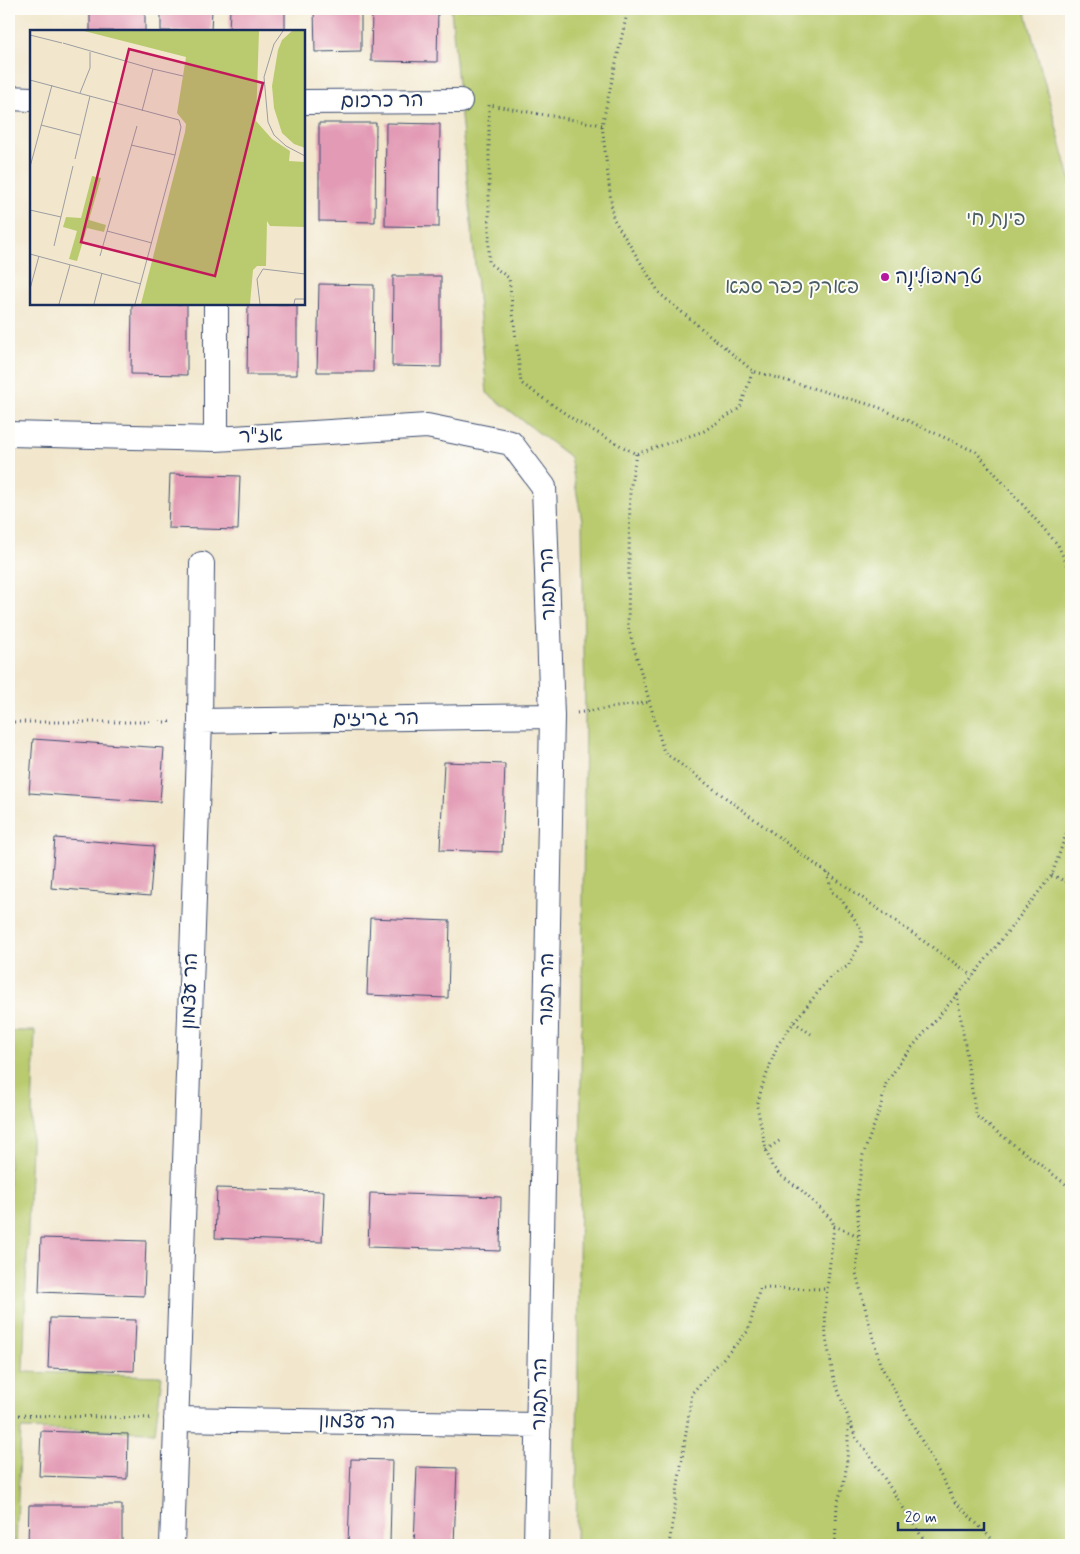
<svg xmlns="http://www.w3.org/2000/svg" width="1080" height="1554" font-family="Mynerve,'Playpen Sans Hebrew',sans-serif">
<rect width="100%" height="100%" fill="#fdfcf7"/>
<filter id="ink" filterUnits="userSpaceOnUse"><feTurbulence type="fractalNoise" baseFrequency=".02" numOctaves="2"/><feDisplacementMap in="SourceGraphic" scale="10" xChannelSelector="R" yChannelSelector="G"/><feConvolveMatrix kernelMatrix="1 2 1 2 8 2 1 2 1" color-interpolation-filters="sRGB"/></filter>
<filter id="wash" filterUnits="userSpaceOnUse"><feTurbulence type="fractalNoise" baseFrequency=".0096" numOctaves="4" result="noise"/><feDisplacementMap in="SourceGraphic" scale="20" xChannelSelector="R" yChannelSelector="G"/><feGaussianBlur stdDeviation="1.12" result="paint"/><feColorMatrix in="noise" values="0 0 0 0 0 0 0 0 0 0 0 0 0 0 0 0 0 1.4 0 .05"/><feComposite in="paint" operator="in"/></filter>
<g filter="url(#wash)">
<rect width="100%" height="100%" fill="#f2e7cd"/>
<path fill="#b9cb6e" stroke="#6a7d66" d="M451,9H1025L1071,182V1545H576L585,712L582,521L570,457L487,393Z
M9,1031H35L23,1372L162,1376L155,1432L21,1429L16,1545H9Z"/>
<g id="blocks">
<path fill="#e39bb5" d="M90,9H145V31H90Z
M161,9H212L211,31H161Z
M230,9H285V31H229Z
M314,9H361V51L315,52Z
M372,9H438L437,62L371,61Z
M319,123H376L375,222L319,221Z
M386,123L440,124L439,227L385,226Z
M393,276H441V367L392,366Z
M319,284L374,285L373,372H317Z
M132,304H187V375L131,374Z
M248,304H297V375H247Z
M170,474L240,476L238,530L168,528Z
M33,739L164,748L160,802L29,793Z
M444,762L505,764L502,852L440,850Z
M55,838L154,846L150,896L51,888Z
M370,918L450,921L448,998L367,995Z
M217,1188L324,1191L322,1242L215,1238Z
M370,1193L501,1197L500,1251L368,1247Z
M41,1238L146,1241L144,1296L39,1292Z
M50,1318L136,1320L134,1371L48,1368Z
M41,1431L128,1434L127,1479L39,1476Z
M351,1459L392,1460L390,1545H348Z
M417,1467L457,1468L454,1545H414Z
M29,1505H122V1545H28Z"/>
</g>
</g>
<g filter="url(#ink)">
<use href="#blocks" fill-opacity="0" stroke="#3b4b6f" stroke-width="1"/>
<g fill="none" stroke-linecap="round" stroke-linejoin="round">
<defs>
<path id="minor" d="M9,98L31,99
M304,102L460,101
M216,304V439
M9,434L216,439L427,426L511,443L544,487L552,716L536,1545
M200,721L552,716
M176,1419L539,1425
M172,1545L200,721L202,564"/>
</defs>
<use href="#minor" stroke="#3b4b6f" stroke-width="26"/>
<path stroke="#3b4b6f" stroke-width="3" stroke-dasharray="1 4" stroke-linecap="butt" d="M628,9L602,125L613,218L660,294L753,371L878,407L976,452L1058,545L1071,574
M602,125L489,105V263L509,278L521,383L576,421L636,454L704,431L740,408L753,371
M636,454L630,491L628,627L664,752L827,873L973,976
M577,713L650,702
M9,722H174
M827,873L832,892L841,899L862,930L861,942L848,966L831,976L794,1022L777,1046L762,1087L757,1106L766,1150L772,1166L781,1176L800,1189L832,1220L834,1226L825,1308L826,1338L834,1379L856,1438L868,1453L927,1545
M1052,875L1071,884
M957,994L976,1116L1071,1188
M794,1022L811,1034
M766,1150L782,1139
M834,1226L859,1236
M9,1415L151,1418
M669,1545L692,1393L748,1331L760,1288L827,1289
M835,1545L837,1505L845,1478L848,1449V1421
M998,1545L955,1502L880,1364L856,1273L859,1236L857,1198L863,1155L880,1109L886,1084L902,1059L973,976L1052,875L1071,820"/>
<use href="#minor" stroke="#fff" stroke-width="24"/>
</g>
</g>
<circle fill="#b5179e" stroke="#fdfcf7" stroke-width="2" cx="885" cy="277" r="5"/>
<g text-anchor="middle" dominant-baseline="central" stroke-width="4" stroke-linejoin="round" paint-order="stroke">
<g font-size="20" fill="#1b2f5e" stroke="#fdfcf7">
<text transform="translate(382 101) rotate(-1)">הר כרכום</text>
<text transform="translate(261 436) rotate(-3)">אז"ר</text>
<text transform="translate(548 584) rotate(-92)">הר תבור</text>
<text transform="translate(376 719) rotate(-1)">הר גריזים</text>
<text transform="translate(547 989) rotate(-89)">הר תבור</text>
<text transform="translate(190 991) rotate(-88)">הר עצמון</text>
<text transform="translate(540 1394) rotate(-89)">הר תבור</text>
<text transform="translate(357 1422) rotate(1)">הר עצמון</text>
</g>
<g font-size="20" fill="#4a5e63" stroke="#fdfcf7">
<text x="996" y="219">פינת חי</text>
<text x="792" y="287">פארק כפר סבא</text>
</g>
<g font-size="20" fill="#1b2f5e" stroke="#fdfcf7" text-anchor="start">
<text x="895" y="277">טרַמפּוֹלִינָה</text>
</g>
</g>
<g transform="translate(30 30)">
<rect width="275" height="275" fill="#f2e7cd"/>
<path d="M54,1H229L226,91L242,109L260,121L259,131L275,132V197L240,196L237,191L236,236H227L223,240L220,274H111L155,102L156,94L147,83L156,27ZM262,1H275V118L264,114L252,103L244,78L242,56L248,20L252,10ZM62,146L71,148L59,190L76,195L74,202L57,198L47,231L39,229L47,201L33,197L36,187L51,188Z" fill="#b9cb6e"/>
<path fill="none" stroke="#9c9da1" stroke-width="1" d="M253,1L244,14L234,47L238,92L244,105L256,116L275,126M0,5L32,13M33,13L123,39M0,50L149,90L151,97L145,125L105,274M50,63L60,38V22M112,81L123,39L153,46M11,95L50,105M101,115L145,125M45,129L60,66M0,137L22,55M0,180L31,187M77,201L122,213M24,216L43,136M0,224L111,254M70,226L107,96M0,259L9,226M29,274L40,235M64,274L72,243M230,274L227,249L233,239L275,244M264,274L265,269H275"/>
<path fill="#c2185b" fill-opacity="0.15" stroke="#c2185b" stroke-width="2.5" d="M99,19L233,53L185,246L51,212Z"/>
<rect width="275" height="275" fill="none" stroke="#1b2f5e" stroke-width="2.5"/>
</g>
<rect width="1080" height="1554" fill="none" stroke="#fdfcf7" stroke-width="30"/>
<path d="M898 1522v8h86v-8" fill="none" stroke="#1b2f5e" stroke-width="2.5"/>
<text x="905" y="1522" font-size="15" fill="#1b2f5e" stroke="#fdfcf7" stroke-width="4" paint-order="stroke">20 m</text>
</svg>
